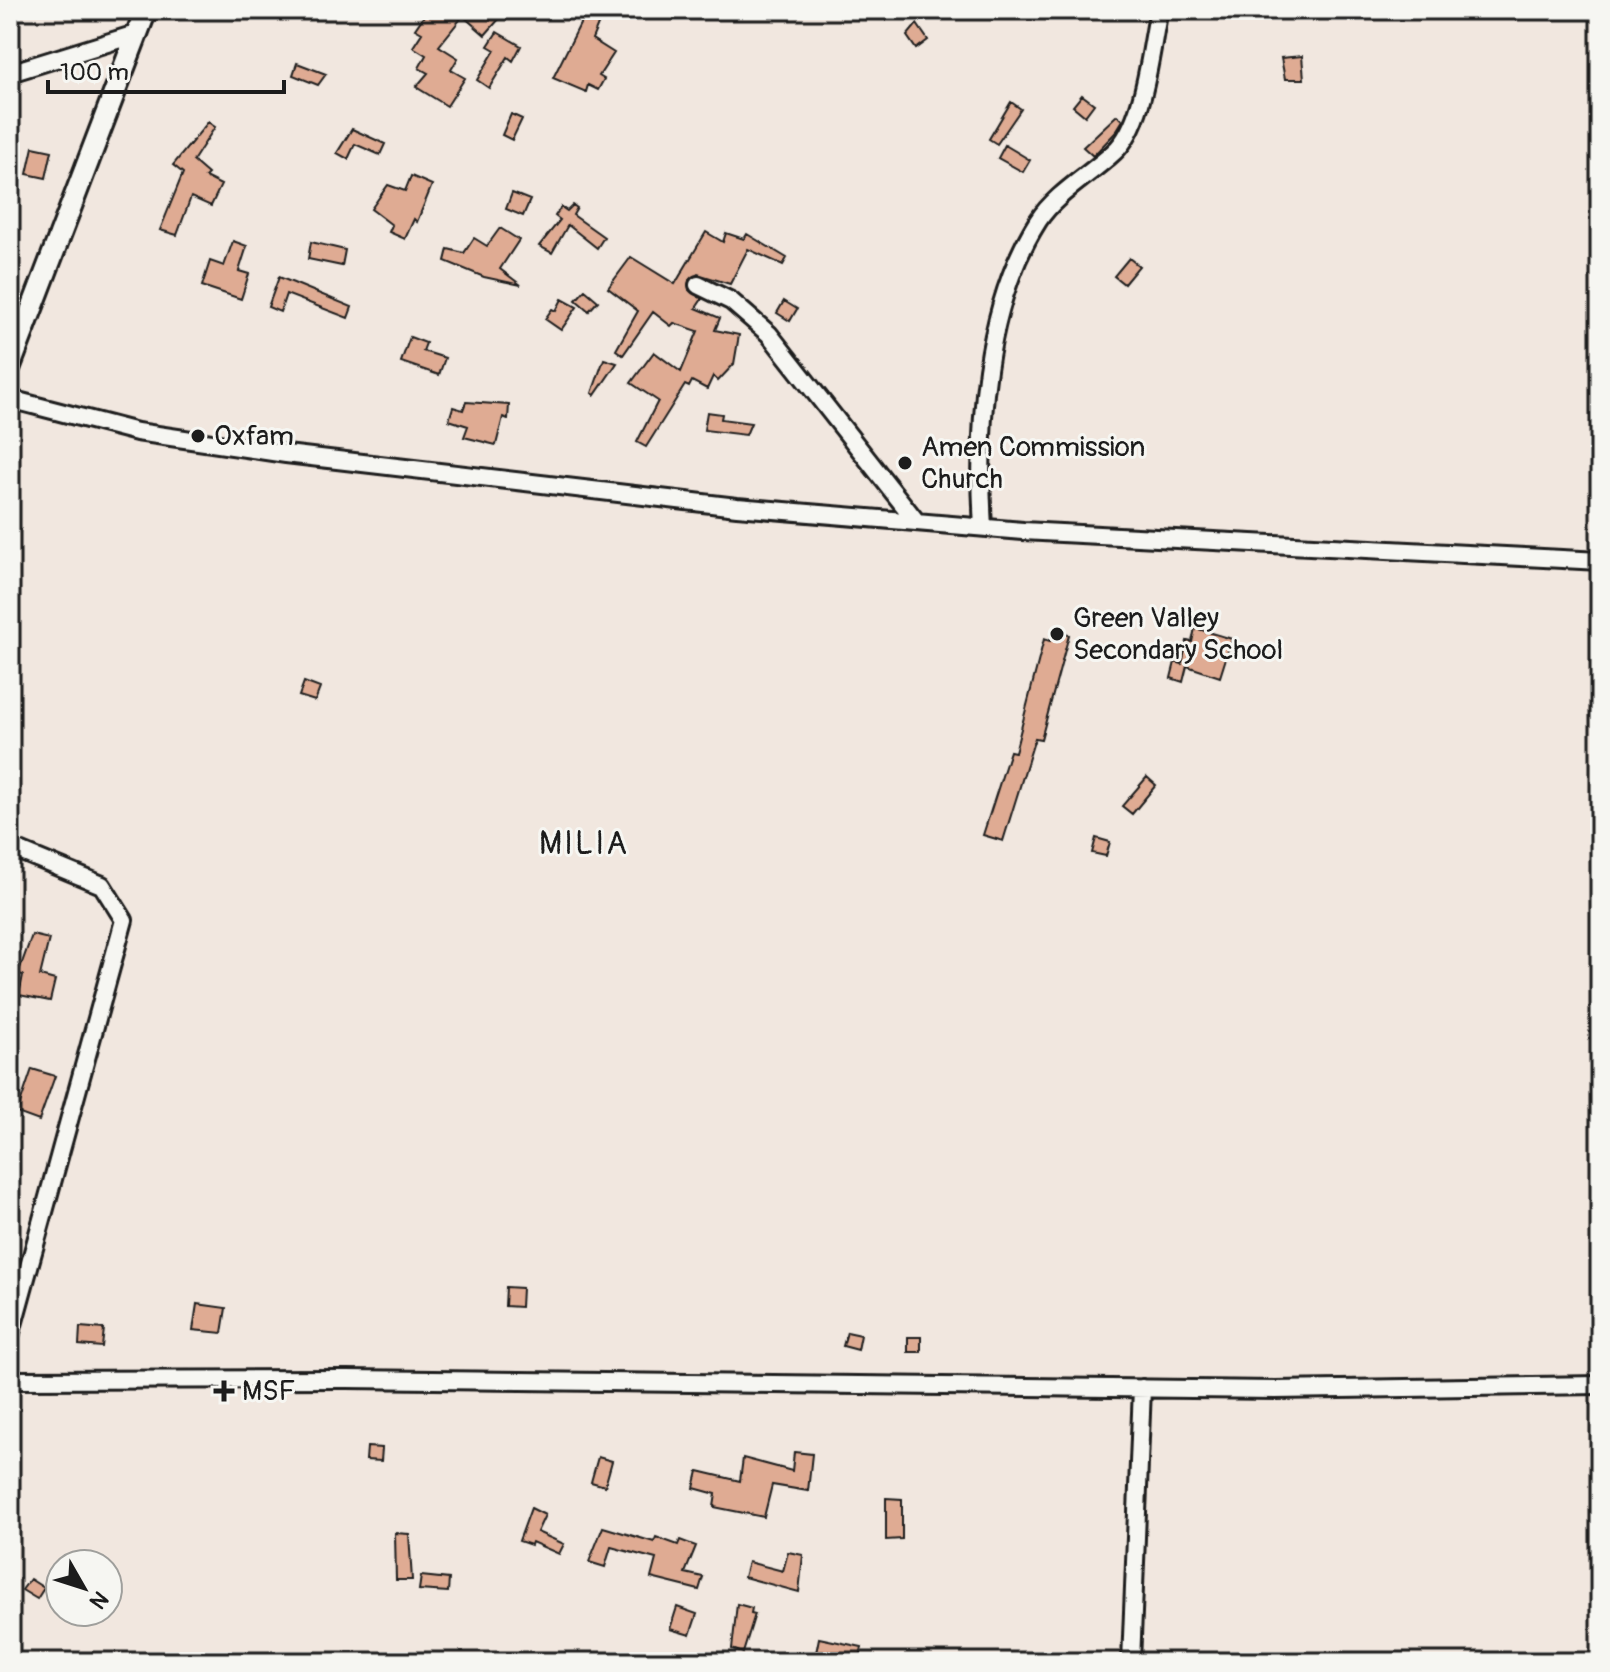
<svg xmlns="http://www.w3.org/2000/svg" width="1610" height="1672" font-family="Pangolin,sans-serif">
<rect width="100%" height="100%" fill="#f1e7df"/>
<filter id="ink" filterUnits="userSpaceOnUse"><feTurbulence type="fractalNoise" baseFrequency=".0125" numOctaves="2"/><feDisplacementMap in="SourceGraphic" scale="16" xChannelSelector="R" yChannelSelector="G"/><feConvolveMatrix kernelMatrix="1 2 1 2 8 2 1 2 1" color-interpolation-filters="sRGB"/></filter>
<g filter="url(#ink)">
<path fill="#dfab93" stroke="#1c1c1c" stroke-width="2" d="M428,10H507L485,35L463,16L439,46L458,58L451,70L465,78L447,106L416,87L428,73L419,68L426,55L413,47L422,33L415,29Z
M587,10H604L592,39L614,53L599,76L604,79L598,90L588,85L586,92L553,78Z
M917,24L928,40L916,49L907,36Z
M497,32L521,46L513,61L508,57L489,88L477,80L495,50L488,46Z
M1302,56L1304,79H1285L1281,58Z
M297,63L326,74L318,85L293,75Z
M1082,95L1094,104L1085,116L1073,106Z
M1011,102L1021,109L997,144L989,139Z
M511,114L522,119L512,140L502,135Z
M1117,115L1123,120L1115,133L1093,156L1083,147Z
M208,122L215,127L193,161L208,174L205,177L221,185L211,206L191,197L177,235L160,230L183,173L173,165Z
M352,129L385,144L380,155L355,144L348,159L337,153Z
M1005,145L1030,160L1023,172L998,158Z
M33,147L52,151L46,178L27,174Z
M411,176L432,185L417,222L414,219L405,239L389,232L392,225L371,209L388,185L405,191Z
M512,193L530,200L523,216L506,209Z
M573,205L577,208L573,215L604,237L597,248L568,225L552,253L539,246L560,220L555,216L561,207L567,211Z
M500,228L519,240L500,269L521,285L484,277L445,261L448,249L464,253L474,238L487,246Z
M706,232L723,242L726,233L744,239L747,234L787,258L783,265L748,249L730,284L698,274L689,280V290L702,299L696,308L720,318L715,330L739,335L734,364L718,381L713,376L707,389L692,381L689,387L685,385L646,447L637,442L658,401L631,383L654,352L681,372L698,331L674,323L671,326L653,312L623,355L616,350L638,311L608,288L631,257L675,284Z
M233,241L247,246L239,271L249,274L241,299L202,286L210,261L224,266Z
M311,242L345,250L342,266L308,259Z
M1129,258L1139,266L1124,284L1114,276Z
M279,277L352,307L348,318L286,294L280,312L268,307Z
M585,290L598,301L589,311L576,300Z
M562,299L577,307L561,330L545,319L552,309L556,311Z
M784,301L797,309L790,321L777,313Z
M410,337L426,343L423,351L445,358L439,375L401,362Z
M604,359L617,363L595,395L592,393Z
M466,402L509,405L508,419L503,417L496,445L464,437L468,426L449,420L453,407L463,410Z
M707,412L722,414L721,419L751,423L746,435L704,430Z
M1195,628L1232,639L1220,677L1187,666L1183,682L1171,678L1175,662L1182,664L1187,641L1192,642Z
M1054,630L1069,635L1041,739L1035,738L1003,841L983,835L1010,751L1015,752L1044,639L1050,641Z
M304,682L320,688L315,701L299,696Z
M1147,777L1156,785L1132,814L1122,806Z
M1096,838L1110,842L1106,856L1092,853Z
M32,935L49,939L40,976L55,980L50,1001L19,995L23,975L18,974Z
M32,1069L55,1076L39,1121L17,1113Z
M506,1287L522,1288L521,1307L505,1306Z
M197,1304L226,1308L222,1333L193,1330Z
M80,1327L104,1329L102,1347L79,1345Z
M847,1332L861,1335L858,1350L843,1346Z
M908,1337H921V1352H908Z
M367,1447L382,1448L381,1461L366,1460Z
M794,1452L812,1454L808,1491L772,1485L764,1517L714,1507L716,1494L694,1488L698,1471L740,1481L743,1458L792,1471Z
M598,1457L612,1461L605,1486L591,1482Z
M886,1498L902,1499V1539L886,1540Z
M531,1508L545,1515L537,1532L564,1544L559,1554L532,1542L531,1545L519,1541Z
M603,1527L654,1542L656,1537L678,1545L680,1540L696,1546L685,1573L703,1577L699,1590L651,1578L656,1559L611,1547L605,1567L589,1562Z
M395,1533L409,1534L412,1580H396Z
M788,1552L803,1555L799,1592L744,1577L748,1562L783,1571Z
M421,1576L449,1579L448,1592L419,1590Z
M30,1579L44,1588L37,1599L22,1590Z
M737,1604L752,1608L751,1613L755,1614L743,1653L732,1649Z
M677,1607L697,1614L690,1635L670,1629Z
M819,1638L862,1647L859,1662L816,1653Z"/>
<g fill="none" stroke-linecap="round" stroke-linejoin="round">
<defs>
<path id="minor" d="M10,73L136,34
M698,285L731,301L769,334L916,521
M10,399L137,432L286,454L737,507L1023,531L1600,561
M983,527C977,430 984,306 1038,221C1056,193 1090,175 1114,152C1145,124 1150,51 1159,10
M10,847L102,885L124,920L10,1336
M10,1380L347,1379L1275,1390L1600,1385
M1131,1662L1142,1388"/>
<path id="major" d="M10,366L146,10"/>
</defs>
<use href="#minor" stroke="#1c1c1c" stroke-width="22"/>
<use href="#major" stroke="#1c1c1c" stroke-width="26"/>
<use href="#minor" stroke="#f6f6f2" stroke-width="16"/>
<use href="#major" stroke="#f6f6f2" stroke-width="20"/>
</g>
</g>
<g fill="#1c1c1c" stroke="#f6f6f2" stroke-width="3">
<circle cx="198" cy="436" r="8"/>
<circle cx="905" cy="463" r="8"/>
<circle cx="1057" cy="634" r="8"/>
<path d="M220 1379h8v8h8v8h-8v8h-8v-8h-8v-8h8z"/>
</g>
<g text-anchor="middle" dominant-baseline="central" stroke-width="6" stroke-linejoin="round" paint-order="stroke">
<g font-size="28" fill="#1c1c1c" stroke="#f6f6f2" text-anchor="start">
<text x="214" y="436">Oxfam</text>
<text x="921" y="447">Amen Commission<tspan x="921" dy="32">Church</tspan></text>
<text x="1073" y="618">Green Valley<tspan x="1073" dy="32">Secondary School</tspan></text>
<text x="242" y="1391">MSF</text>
</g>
<g font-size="32" letter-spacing="2" fill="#1c1c1c" stroke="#f6f6f2">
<text x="584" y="844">MILIA</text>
</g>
</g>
<rect width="1610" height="1672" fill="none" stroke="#f6f6f2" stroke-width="40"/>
<rect x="20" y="20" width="1570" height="1632" fill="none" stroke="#1c1c1c" stroke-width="3" filter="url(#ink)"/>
<g transform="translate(84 1588) rotate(129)"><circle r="38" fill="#f6f6f2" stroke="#9f9f9c" stroke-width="2"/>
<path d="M0-6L14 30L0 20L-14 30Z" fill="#1c1c1c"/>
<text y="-12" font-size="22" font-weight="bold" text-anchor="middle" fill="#1c1c1c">N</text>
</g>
<path d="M48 80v12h236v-12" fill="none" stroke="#1c1c1c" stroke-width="4"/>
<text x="60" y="80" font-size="24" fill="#1c1c1c" stroke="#f6f6f2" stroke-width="6" paint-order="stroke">100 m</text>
</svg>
